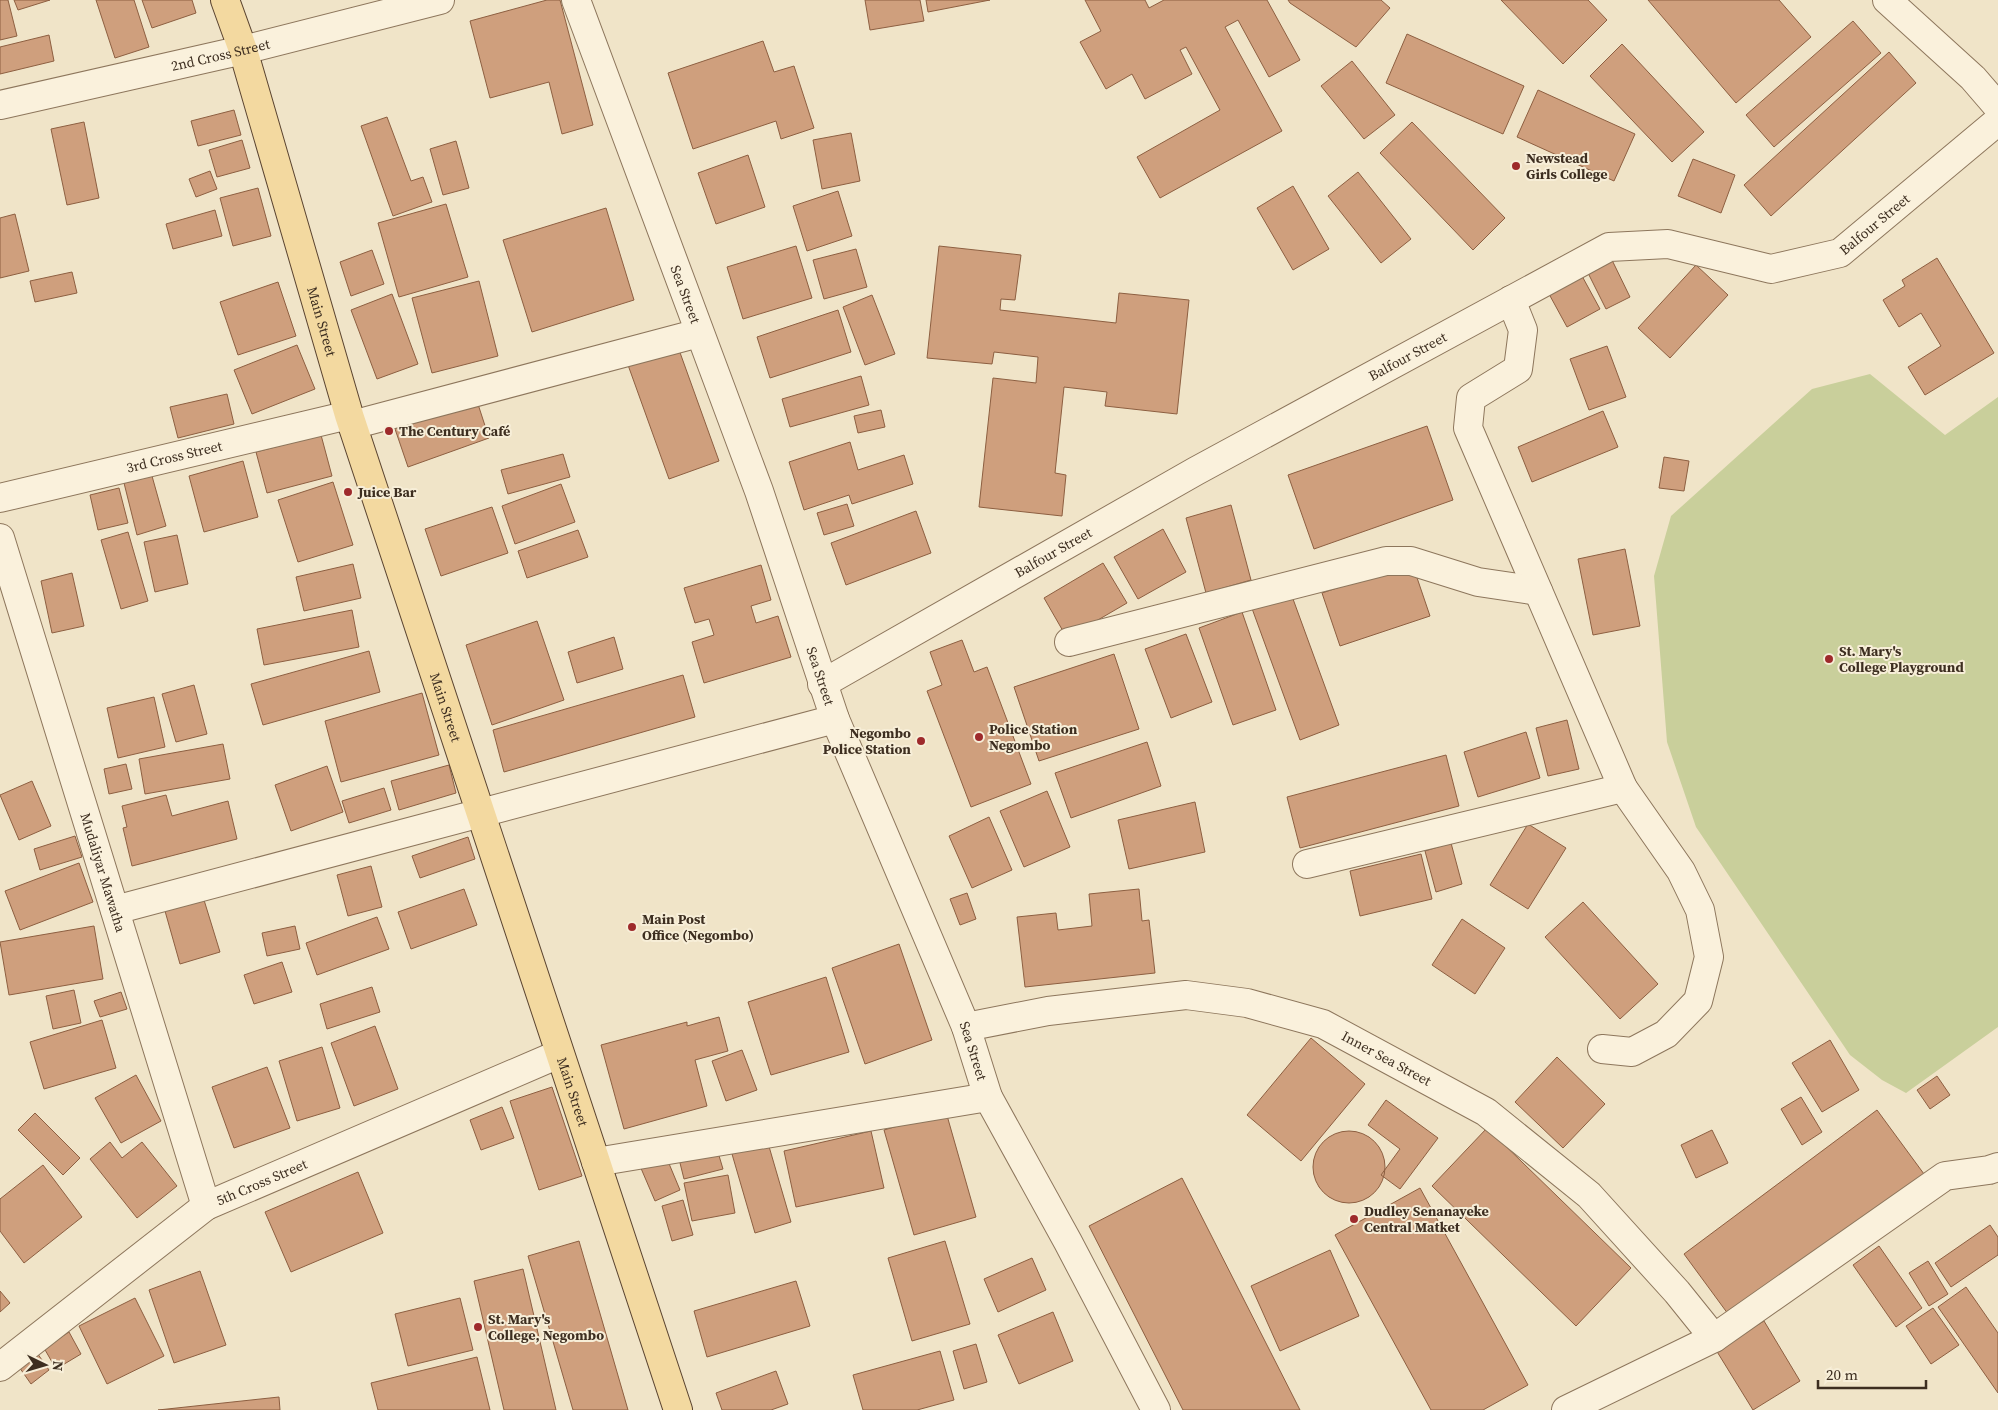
<svg xmlns="http://www.w3.org/2000/svg" width="1998" height="1410" font-family="'Source Serif 4',serif">
<rect width="100%" height="100%" fill="#f0e4c8"/>
<path fill="#c9cf9b" d="M1870,374L1945,435L1998,397V1027L1906,1093L1882,1080L1850,1055L1696,827L1667,742L1654,576L1671,516L1812,389Z"/>
<path fill="#cf9f7d" stroke="#8d5f41" d="M0,0H8L17,36L0,40Z
M14,0H50L18,10Z
M96,0H134L149,47L115,58Z
M142,0H192L196,13L152,28Z
M547,0H560L593,125L562,134L549,82L490,98L470,21Z
M865,0H920L924,21L870,30Z
M926,0H990L928,12Z
M1085,0H1145L1149,8L1164,0H1267L1300,60L1269,77L1238,20L1225,27L1282,131L1160,198L1137,157L1220,110L1186,47L1180,50L1192,74L1145,99L1132,74L1106,89L1080,42L1101,31Z
M1288,0H1381L1390,8L1356,47L1290,3Z
M1501,0H1588L1607,20L1563,64Z
M1648,0H1779L1811,37L1736,103Z
M1853,21L1881,53L1774,147L1746,115Z
M1407,34L1524,86L1503,134L1386,83Z
M49,35L54,61L0,74V47Z
M763,41L774,72L794,66L814,128L781,139L776,121L693,149L668,73Z
M1622,44L1704,132L1672,162L1590,76Z
M1889,52L1916,83L1771,216L1744,185Z
M1352,61L1395,115L1364,139L1321,86Z
M1538,90L1635,134L1614,181L1517,137Z
M234,110L241,135L198,146L191,121Z
M387,117L411,181L423,177L432,202L393,216L361,126Z
M84,122L99,198L67,205L51,129Z
M1412,122L1505,218L1473,250L1380,153Z
M851,133L860,181L822,189L813,140Z
M242,140L250,168L217,177L209,150Z
M456,141L469,188L443,195L430,149Z
M748,155L765,207L716,224L698,173Z
M1693,159L1735,175L1721,213L1678,196Z
M210,171L217,189L196,197L189,179Z
M1358,172L1411,239L1381,263L1328,196Z
M1293,186L1329,249L1293,270L1257,208Z
M258,188L271,236L233,246L220,198Z
M838,191L852,236L807,251L793,206Z
M446,204L468,277L399,297L378,223Z
M606,208L634,300L532,332L503,240Z
M215,210L222,236L173,249L166,224Z
M15,214L29,271L0,278V218Z
M796,246L812,298L743,319L727,267Z
M939,246L1021,255L1015,300L1001,299L1000,310L1116,323L1119,293L1189,300L1177,414L1105,406L1107,392L1064,387L1055,473L1066,475L1062,516L979,507L993,378L1036,383L1038,357L994,352L992,364L927,358Z
M856,249L867,287L824,299L813,260Z
M372,250L384,284L351,296L340,262Z
M1611,258L1630,297L1606,309L1587,271Z
M1937,258L1994,353L1925,395L1908,367L1941,346L1921,313L1899,327L1883,300L1905,286L1902,280Z
M1696,265L1728,295L1670,358L1638,328Z
M72,272L77,293L35,302L30,281Z
M1582,276L1600,309L1567,327L1549,294Z
M479,281L498,356L432,373L412,298Z
M278,282L296,336L238,355L220,302Z
M392,294L418,364L377,379L351,310Z
M872,295L895,354L865,365L843,307Z
M838,310L851,352L770,378L757,337Z
M297,345L315,389L252,414L234,370Z
M1607,346L1626,397L1589,410L1570,359Z
M678,347L719,461L669,479L628,365Z
M861,376L869,405L790,427L782,399Z
M227,394L234,424L178,438L170,407Z
M476,398L489,438L408,467L394,426Z
M881,410L885,427L858,433L854,416Z
M1603,411L1618,447L1532,482L1518,447Z
M1427,426L1453,500L1314,549L1288,475Z
M321,435L332,476L267,493L256,452Z
M850,442L858,470L904,455L913,484L852,504L849,495L804,510L789,462Z
M563,454L570,477L508,494L501,470Z
M1664,457L1689,461L1684,491L1659,488Z
M243,461L258,517L204,532L189,476Z
M152,476L166,526L137,535L124,483Z
M333,482L353,545L298,562L278,500Z
M561,484L575,522L515,544L502,506Z
M119,488L128,523L98,530L90,495Z
M847,504L854,526L824,535L817,513Z
M1231,505L1251,580L1206,593L1186,518Z
M492,507L508,553L441,576L425,529Z
M916,511L931,553L846,585L831,543Z
M1163,529L1186,572L1138,599L1114,557Z
M578,530L588,557L527,578L518,551Z
M128,532L148,601L121,609L101,540Z
M177,535L188,584L155,592L144,542Z
M1625,549L1640,626L1593,635L1578,559Z
M1103,563L1127,603L1067,638L1044,598Z
M1412,563L1430,616L1340,646L1322,593Z
M353,564L361,598L304,611L296,577Z
M761,565L771,600L751,606L756,623L778,616L791,657L704,683L692,642L714,635L709,619L695,623L684,588Z
M72,573L84,626L52,633L41,581Z
M1289,588L1339,725L1300,740L1250,603Z
M352,610L359,647L264,665L257,629Z
M1242,612L1276,710L1233,725L1199,628Z
M537,621L564,700L492,725L466,645Z
M1186,634L1212,702L1171,718L1145,649Z
M614,637L623,669L577,683L568,652Z
M962,640L974,672L987,667L1031,784L971,807L927,691L942,685L930,652Z
M369,651L380,692L263,725L251,684Z
M1114,654L1139,729L1039,761L1014,687Z
M683,675L695,717L504,772L493,730Z
M194,685L207,734L176,742L162,694Z
M422,693L439,755L341,782L325,721Z
M154,697L165,747L118,758L107,708Z
M1567,720L1579,769L1548,776L1536,728Z
M1526,732L1540,778L1478,797L1464,752Z
M1147,742L1161,786L1071,818L1055,773Z
M223,744L230,779L145,794L139,759Z
M1446,755L1459,806L1300,848L1287,797Z
M126,764L132,789L109,794L104,769Z
M449,765L456,793L399,810L391,781Z
M327,766L343,812L291,831L275,785Z
M32,781L51,826L19,840L0,795Z
M384,788L391,810L349,823L342,801Z
M1047,791L1070,847L1024,867L1000,811Z
M166,795L172,816L228,801L237,839L132,866L123,828L127,827L122,806Z
M1195,802L1205,852L1129,869L1118,820Z
M989,817L1012,870L972,888L949,836Z
M1528,824L1566,848L1528,909L1490,885Z
M75,836L82,857L40,870L34,849Z
M468,837L475,859L420,878L412,856Z
M1451,843L1462,884L1436,892L1425,851Z
M1421,854L1432,899L1360,916L1350,871Z
M79,863L93,902L20,930L5,891Z
M371,866L382,907L348,916L337,875Z
M464,889L477,925L411,949L398,912Z
M1139,889L1142,921L1149,920L1155,973L1025,987L1017,917L1056,913L1058,930L1092,926L1089,894Z
M967,893L976,919L960,925L950,899Z
M204,900L220,952L180,964L165,911Z
M1583,902L1658,984L1620,1019L1545,937Z
M377,917L389,949L317,975L306,943Z
M1462,919L1505,948L1475,994L1432,965Z
M94,926L103,979L9,995L0,942Z
M295,926L300,949L267,956L262,933Z
M899,944L932,1040L865,1064L832,968Z
M282,962L292,992L254,1004L244,975Z
M826,977L849,1052L771,1075L748,1002Z
M372,987L380,1012L327,1029L320,1004Z
M74,990L81,1023L53,1029L46,996Z
M121,992L127,1009L100,1017L94,1001Z
M719,1017L728,1051L695,1060L707,1106L624,1129L601,1045L687,1022V1026Z
M102,1020L116,1068L44,1089L30,1042Z
M375,1026L398,1089L354,1106L331,1043Z
M1311,1038L1365,1084L1301,1161L1247,1115Z
M1830,1040L1859,1090L1822,1112L1792,1063Z
M322,1047L340,1108L297,1121L279,1061Z
M742,1050L757,1090L726,1101L712,1061Z
M1557,1057L1605,1104L1563,1148L1515,1102Z
M267,1067L290,1128L234,1148L212,1087Z
M136,1075L161,1121L121,1143L95,1098Z
M1937,1076L1950,1095L1930,1109L1917,1090Z
M552,1087L582,1176L539,1190L510,1101Z
M1801,1097L1822,1132L1802,1145L1781,1109Z
M1386,1100L1438,1138L1400,1189L1381,1175L1400,1149L1368,1125Z
M502,1107L514,1138L481,1150L470,1120Z
M1877,1110L1924,1174L1731,1318L1684,1254Z
M946,1112L976,1217L914,1235L884,1130Z
M35,1113L80,1158L63,1175L18,1130Z
M1487,1128L1631,1268L1576,1326L1432,1186Z
M1712,1130L1728,1163L1696,1178L1681,1145Z
M871,1131L884,1188L796,1207L784,1151Z
M1313 1167a36 36 0 1 1 72 0a36 36 0 1 1-72 0Z
M110,1142L122,1158L142,1142L177,1186L137,1218L90,1159Z
M768,1143L791,1222L755,1233L732,1154Z
M717,1149L723,1169L684,1179L679,1159Z
M665,1154L680,1190L655,1201L640,1166Z
M43,1165L82,1217L24,1263L0,1231V1199Z
M358,1172L383,1233L291,1272L265,1212Z
M728,1175L735,1213L692,1221L684,1183Z
M1182,1178L1300,1410H1183L1089,1226Z
M1420,1188L1528,1385L1483,1410H1431L1335,1235Z
M683,1200L693,1235L672,1241L662,1206Z
M1990,1225L1998,1237V1255L1951,1287L1935,1263Z
M579,1241L628,1410H573L528,1256Z
M945,1241L970,1324L912,1341L888,1258Z
M1879,1246L1922,1308L1896,1327L1853,1265Z
M1330,1250L1359,1316L1280,1351L1251,1286Z
M1032,1258L1046,1290L998,1312L984,1279Z
M1928,1261L1948,1294L1929,1306L1909,1273Z
M523,1269L556,1410H504L474,1281Z
M200,1271L226,1345L174,1363L149,1290Z
M796,1281L810,1326L707,1357L694,1311Z
M1966,1287L1998,1333V1393L1938,1307Z
M0,1291L10,1303L0,1312Z
M135,1298L164,1356L107,1384L79,1326Z
M460,1298L473,1350L408,1366L395,1314Z
M1933,1308L1959,1345L1931,1364L1906,1326Z
M1053,1312L1073,1361L1019,1384L998,1335Z
M1764,1321L1800,1381L1753,1410L1716,1350Z
M69,1332L81,1354L56,1369L44,1348Z
M976,1344L987,1382L964,1389L953,1351Z
M35,1350L49,1370L31,1384L17,1364Z
M940,1351L954,1400L917,1410H863L853,1375Z
M477,1357L490,1410H378L371,1383Z
M776,1371L788,1404L771,1410H722L716,1393Z
M279,1397L280,1410H158Z"/>
<g fill="none" stroke-linecap="round" stroke-linejoin="round">
<defs>
<g id="minor">
<path id="s1" d="M576,0L759,491L835,719L966,1027L988,1097L1068,1242L1156,1410"/>
<path d="M1887,0L1973,78L1998,107"/>
<path id="s2" d="M0,105L243,50L440,0"/>
<path d="M1511,300L1523,330L1518,369L1471,398L1468,428L1623,788L1681,871L1700,910L1709,957L1698,1001L1666,1034L1632,1052L1602,1049"/>
<path d="M352,425L699,333"/>
<path id="s3" d="M0,498L349,415"/>
<path id="s4" d="M0,538L206,1206"/>
<path d="M1069,642L1386,561H1411L1478,582L1538,591"/>
<path id="s5" d="M822,684L1196,471L1609,247L1668,244L1771,269L1840,253L1998,121"/>
<path d="M1307,864L1623,788"/>
<path d="M115,910L835,719"/>
<path id="s6" d="M966,1027L1048,1011L1186,995L1247,1003L1323,1024L1486,1112L1589,1195L1677,1292L1714,1338"/>
<path d="M596,1162L988,1097"/>
<path id="s7" d="M0,1367L206,1206L559,1054"/>
<path d="M1566,1410L1714,1338L1945,1176L1989,1170L1998,1167"/>
</g>
<g id="major">
<path id="s8" d="M225,0L243,50L349,415L678,1410"/>
</g>
</defs>
<use href="#minor" stroke="#8d765c" stroke-width="30"/>
<use href="#major" stroke="#5b4430" stroke-width="30"/>
<use href="#minor" stroke="#faf1dc" stroke-width="28"/>
<use href="#major" stroke="#f3d9a0" stroke-width="28"/>
</g>
<g fill="#9e2a2b" stroke="#f7eed8" stroke-width="2">
<circle cx="1516" cy="166" r="5"/>
<circle cx="389" cy="431" r="5"/>
<circle cx="348" cy="492" r="5"/>
<circle cx="1829" cy="659" r="5"/>
<circle cx="979" cy="737" r="5"/>
<circle cx="921" cy="741" r="5"/>
<circle cx="632" cy="927" r="5"/>
<circle cx="1354" cy="1219" r="5"/>
<circle cx="478" cy="1327" r="5"/>
</g>
<g text-anchor="middle" dominant-baseline="central" stroke-width="4" stroke-linejoin="round" paint-order="stroke">
<g font-size="14" fill="#3d2e20" stroke="#f7eed8">
<text stroke="none"><textPath href="#s2" startOffset="226">2nd Cross Street</textPath></text>
<text stroke="none"><textPath href="#s5" startOffset="1181">Balfour Street</textPath></text>
<text stroke="none"><textPath href="#s1" startOffset="314">Sea Street</textPath></text>
<text stroke="none"><textPath href="#s8" startOffset="336">Main Street</textPath></text>
<text stroke="none"><textPath href="#s5" startOffset="671">Balfour Street</textPath></text>
<text stroke="none"><textPath href="#s3" startOffset="179">3rd Cross Street</textPath></text>
<text stroke="none"><textPath href="#s5" startOffset="266">Balfour Street</textPath></text>
<text stroke="none"><textPath href="#s1" startOffset="719">Sea Street</textPath></text>
<text stroke="none"><textPath href="#s8" startOffset="741">Main Street</textPath></text>
<text stroke="none"><textPath href="#s4" startOffset="350">Mudaliyar Mawatha</textPath></text>
<text stroke="none"><textPath href="#s1" startOffset="1124">Sea Street</textPath></text>
<text stroke="none"><textPath href="#s6" startOffset="435">Inner Sea Street</textPath></text>
<text stroke="none"><textPath href="#s8" startOffset="1146">Main Street</textPath></text>
<text stroke="none"><textPath href="#s7" startOffset="322">5th Cross Street</textPath></text>
</g>
<g font-size="14" font-weight="bold" fill="#3d2e20" stroke="#f7eed8" text-anchor="start">
<text x="1526" y="158">Newstead<tspan x="1526" dy="16">Girls College</tspan></text>
<text x="399" y="431">The Century Café</text>
<text x="358" y="492">Juice Bar</text>
<text x="1839" y="651">St. Mary's<tspan x="1839" dy="16">College Playground</tspan></text>
<text x="989" y="729">Police Station<tspan x="989" dy="16">Negombo</tspan></text>
<text x="911" y="733" text-anchor="end">Negombo<tspan x="911" dy="16">Police Station</tspan></text>
<text x="642" y="919">Main Post<tspan x="642" dy="16">Office (Negombo)</tspan></text>
<text x="1364" y="1211">Dudley Senanayeke<tspan x="1364" dy="16">Central Matket</tspan></text>
<text x="488" y="1319">St. Mary's<tspan x="488" dy="16">College, Negombo</tspan></text>
</g>
</g>
<g transform="translate(45 1365) rotate(95)" stroke="#f7eed8" stroke-width="4" paint-order="stroke">
<path d="M0-4L9 19L0 12L-9 19Z" fill="#3d2e20"/>
<text y="-8" font-size="14" font-weight="bold" text-anchor="middle" fill="#3d2e20">N</text>
</g>
<path d="M1818 1380v8h108v-8" fill="none" stroke="#3d2e20" stroke-width="2.5"/>
<text x="1826" y="1380" font-size="15" fill="#3d2e20" stroke="#f7eed8" stroke-width="4" paint-order="stroke">20 m</text>
</svg>
